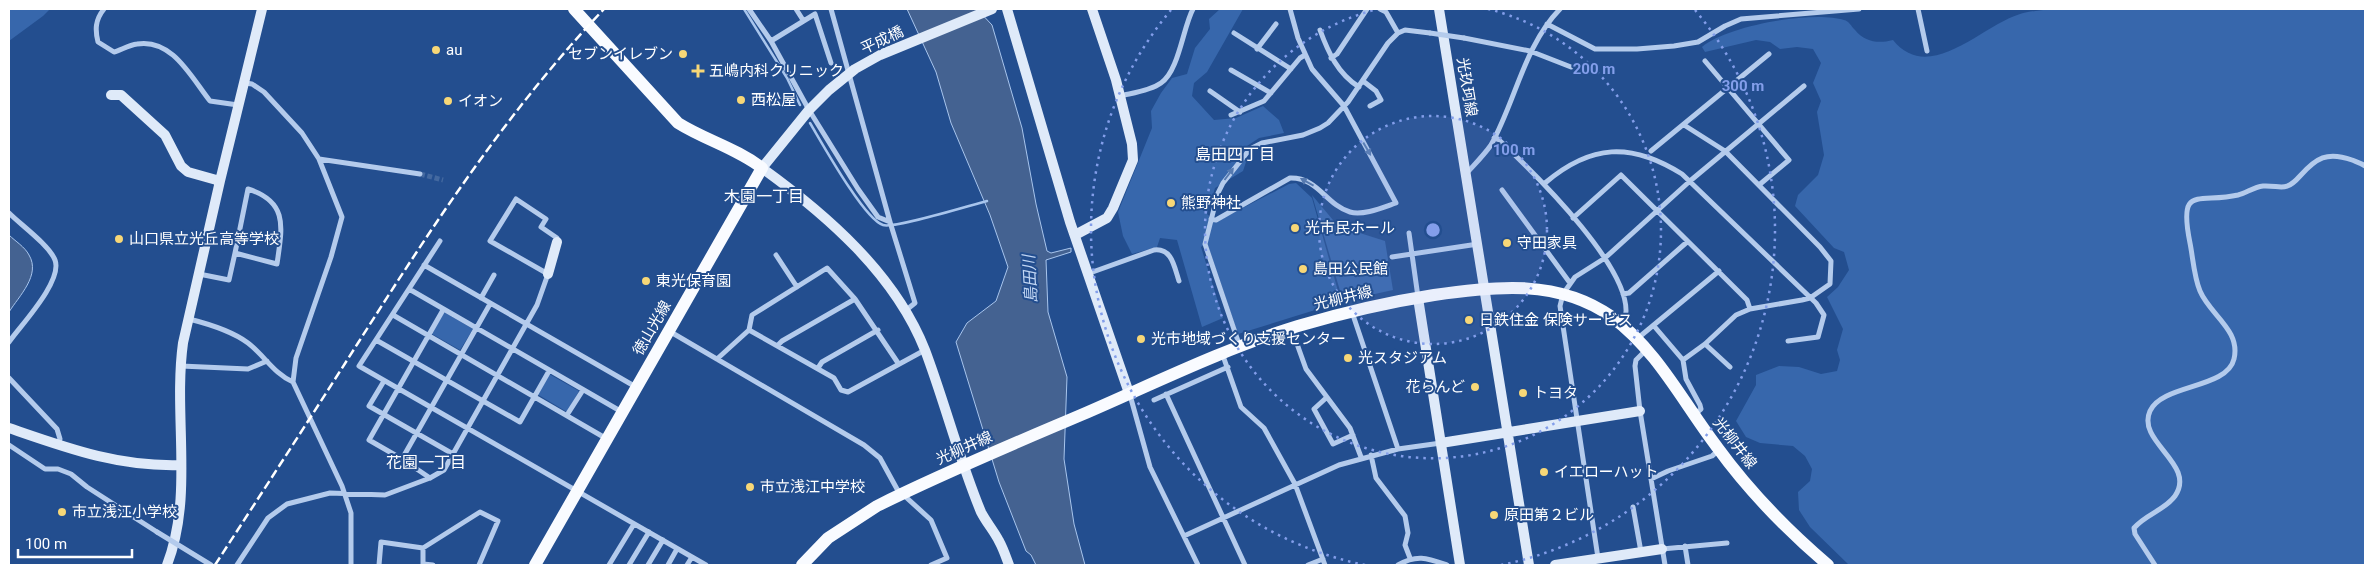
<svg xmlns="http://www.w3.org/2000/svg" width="2374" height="574" font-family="Roboto,'Noto Sans JP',sans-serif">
<rect width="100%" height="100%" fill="#234e8f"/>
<path fill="#3767ac" d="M9,9H50L43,16L9,41Z
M1220,9H1243L1207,72L1194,83L1192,96L1214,120L1236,118L1263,106L1279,120L1284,133L1259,138L1244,148L1247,159L1243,171L1215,188L1207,214L1216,222L1289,184L1296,183L1312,198L1341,302L1238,334L1207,243L1201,247L1223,318L1202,327L1177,240L1160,238L1157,247L1132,254L1123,236L1118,212L1152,128L1151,111L1161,93L1172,78L1187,74L1195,48L1210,29L1209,19Z
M2054,9H2365V565H1849L1810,527L1799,510L1798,492L1810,481L1812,469L1805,456L1793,446L1760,443L1746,437L1736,421L1756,385V375L1779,366L1799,367L1821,374L1837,371L1840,360L1837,350L1843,329L1827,297L1838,287L1849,270L1844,252L1834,248L1795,206L1798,195L1818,175L1824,155L1817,112L1821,101L1813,83L1821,63L1813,49L1797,47L1780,49L1770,42L1756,40L1705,52L1702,47C1726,26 1813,10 1844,20C1849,21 1851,26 1855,30C1865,42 1878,44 1893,40C1929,85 1981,26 2020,14C2030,11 2043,10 2054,9Z
M1312,195L1338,226L1385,241L1393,290L1343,301Z
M444,312L473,329L460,350L432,334Z
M549,374L579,391L567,412L537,394Z"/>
<path fill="#446291" stroke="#a8c5ed" d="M907,9H977L992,25L1022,128L1036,204L1047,251L1051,253L1071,248V252L1046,260L1048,312L1067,377L1064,459L1074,524L1085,565H1036L1031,555L1026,551L999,482L956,342L967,323L996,301L1008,267L990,215L951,123L936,72Z
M9,235C15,241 25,247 29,255C41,275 19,296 9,312Z"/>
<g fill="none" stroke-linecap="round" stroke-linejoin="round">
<path stroke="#a8c5ed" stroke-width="2.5" d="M744,9L787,78L800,105
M810,123C822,143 864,219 883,225C894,229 971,205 987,201"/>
<path stroke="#4469a0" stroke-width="5" stroke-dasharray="5 2.5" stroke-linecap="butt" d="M420,174L443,180"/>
<path stroke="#b4cbec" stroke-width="5" d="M104,9C95,20 95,30 98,42L114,52C121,50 129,45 137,44C172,38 191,77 210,101L238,105
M749,9L771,41L809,110L858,189L878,217L890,222
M796,9L803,20
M831,9L890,222L915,303L905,311
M1380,9L1386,12L1398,33
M1918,9L1927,51
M1547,24L1595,49H1637L1674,46L1698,42L1725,26L1741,19L1859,9
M1320,30C1328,52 1338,74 1359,87
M1234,33L1291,69
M1464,38L1530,51L1571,67
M771,41L815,14L831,63
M1257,49L1276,24
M1331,58L1337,54L1367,9
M1705,61L1789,160L1759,185
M1231,70L1271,93
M1363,81L1376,91L1381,100L1370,106
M245,83L252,84L264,92L302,133L319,159L342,217L331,257L296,358L293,382L342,486L351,513V565
M1210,91L1240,112
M1120,96C1132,93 1150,91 1161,83C1179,71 1183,27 1193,9
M1231,115L1264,101L1300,58L1305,55
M1494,138L1498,139C1530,169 1646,280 1623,324
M1651,151L1769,54
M319,159L420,174
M1466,174C1474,165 1484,155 1491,145C1516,100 1524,46 1560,9
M1545,183C1591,144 1631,142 1682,174L1816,303L1824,315L1818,337L1788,341
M248,189C289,202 282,228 277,264L235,253Z
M1502,190L1570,283
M9,213C21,225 49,245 55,260C63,281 21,325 9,342
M1573,218L1621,175L1747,300L1750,309
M1211,219L1216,220L1290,178C1318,177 1326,205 1350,212C1363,216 1384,207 1396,203L1344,106L1312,69L1298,38L1290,9
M1409,233L1418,297
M440,241L359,366L706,565
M776,255L797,287
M1392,257L1478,244
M424,265L636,387
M199,274L229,280L235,253
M1087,274L1154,250C1172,248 1174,266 1179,281
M409,289L622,412
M1623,294L1629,293L1687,242
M481,298L494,275
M1352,312L1398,449
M393,315L607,439
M189,319C209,324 232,331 248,343C264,355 274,374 293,382
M1654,326L1683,360L1686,379L1700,405L1701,409L1694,415
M749,330L834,378L841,390L848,392L925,350
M1292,330L1306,369L1350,428L1361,457
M669,331L864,445L880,458L897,489L931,520L947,558L931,565
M1638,338L1719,271
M376,340L520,422L549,371
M1705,344L1730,367
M778,345L782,341L855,299
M1240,347L1205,244L1218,193L1223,183L1250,149L1262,143L1303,135L1320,128L1328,123L1348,102L1388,43L1398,33L1405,30L1430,33
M1646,350L1636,360L1635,366L1640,411L1665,565
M1222,353L1241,407L1264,428L1295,484L1325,565
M717,359L749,330L752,315L827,268L855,299L898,363
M1683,360L1705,344L1736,315L1750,309L1802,300L1810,298L1830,284L1831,261L1820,247L1725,151L1684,125
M181,366L248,369L267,361
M818,368L822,362L878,330
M9,378L57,429L60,439L58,445
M384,381L369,406L453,454
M1166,394L1245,565
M1130,395L1150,467L1198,565
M1326,398L1314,409L1333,444L1353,435
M1154,400L1228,367
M567,415L583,390
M9,445L45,469H58L71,474L87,487L157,532
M1371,455L1376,478L1405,516L1408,533L1405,545L1410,558
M402,459L490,304
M430,478L402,459L369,440L443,310
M1651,479L1668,471L1712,456L1719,450
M1633,507L1641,552
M1184,536L1339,465L1398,449L1441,443
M1685,546L1688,565
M423,548V564L433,565
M1662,549L1727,543
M1598,558L1560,306L1563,294L1575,277L1605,258L1690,181L1804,86
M237,565L268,518L287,504L330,493L385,495L430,478L444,470L537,305L548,274L490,241L516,199L546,219L541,227L557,238V241
M379,565L381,542L423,548L480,512L498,521L479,565
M609,565L634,524
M629,565L649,532
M648,565L663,540
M668,565L677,549
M687,565L692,557
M1308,565L1323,559
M1398,565C1417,554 1427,558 1447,565
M2155,565L2135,534L2134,528C2146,514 2165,510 2175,496C2197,464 2136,442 2150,411C2162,384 2227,389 2234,359C2241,330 2210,315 2200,291C2194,277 2193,258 2190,243C2178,184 2198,204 2238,195C2246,193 2254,187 2263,186C2281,185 2285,193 2300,176C2316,158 2327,151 2352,160C2357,162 2361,163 2365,166"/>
<path stroke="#dfeaf9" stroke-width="10" d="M992,9L880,55L855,69L829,90L809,110L762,168C827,215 895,274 925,350C945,403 959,459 981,512C986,522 994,531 999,541C1003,548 1006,557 1009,565
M1007,9L1070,222L1129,393
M1439,9L1529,565
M111,95H121L165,135L181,166L188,172L220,181
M1075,235L1107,218L1113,208L1133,160L1132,144L1116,80L1092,9
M548,274L557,242
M1418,298L1460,565
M9,428C67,448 118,467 181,465
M1441,443L1640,411
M167,565C194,495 173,416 183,343L220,181L262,9
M1555,565L1662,549"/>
<path stroke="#f9fbff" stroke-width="12" d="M535,565L762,168C736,148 705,140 678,123L574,9
M802,565L828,538L877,506C943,473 1013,444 1081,415C1153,384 1223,349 1298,326C1342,313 1389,302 1434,295C1495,286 1559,279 1612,317C1657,350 1684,404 1717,447C1749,491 1787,530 1828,565"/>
<path stroke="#fff" stroke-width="2.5" stroke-dasharray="9 4" stroke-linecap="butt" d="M215,565C263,491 311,417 358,343C433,225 508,110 604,9"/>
<path stroke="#b4cbec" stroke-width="5" d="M1430,33L1464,38
M157,532L211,565"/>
</g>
<defs><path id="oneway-solid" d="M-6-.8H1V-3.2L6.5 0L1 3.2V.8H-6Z" transform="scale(1.25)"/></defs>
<g fill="#567ab0">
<use href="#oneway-solid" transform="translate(1367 149) rotate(60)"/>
<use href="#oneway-solid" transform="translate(1229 174) rotate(-53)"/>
<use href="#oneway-solid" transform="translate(1307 182) rotate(-151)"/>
</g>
<circle cx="1433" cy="230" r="114" fill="#839eea" fill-opacity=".12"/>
<g fill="none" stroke="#839eea" stroke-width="2.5" stroke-dasharray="2.5 5">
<circle cx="1433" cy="230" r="114"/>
<path d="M1488 9A228 228 0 1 1 1378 9"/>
<path d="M1365 565A342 342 0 0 1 1171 10M1695 10A342 342 0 0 1 1501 565"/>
</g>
<g fill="#f7d777" stroke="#234e8f" stroke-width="2">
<circle cx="436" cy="50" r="5"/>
<circle cx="683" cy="54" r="5"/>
<path d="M695.5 63.5h5v5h5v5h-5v5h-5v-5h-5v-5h5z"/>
<circle cx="741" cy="100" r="5"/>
<circle cx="448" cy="101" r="5"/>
<circle cx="1171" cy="203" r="5"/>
<circle cx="1295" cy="228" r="5"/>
<circle cx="119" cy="239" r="5"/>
<circle cx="1507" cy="243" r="5"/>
<circle cx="1303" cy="269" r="5"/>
<circle cx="646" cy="281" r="5"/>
<circle cx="1469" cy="320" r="5"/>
<circle cx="1141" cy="339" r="5"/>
<circle cx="1348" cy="358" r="5"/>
<circle cx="1475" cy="387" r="5"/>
<circle cx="1523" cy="393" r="5"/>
<circle cx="1544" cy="472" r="5"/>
<circle cx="750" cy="487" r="5"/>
<circle cx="62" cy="512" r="5"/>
<circle cx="1494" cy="515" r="5"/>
</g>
<g text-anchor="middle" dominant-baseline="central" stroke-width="4" stroke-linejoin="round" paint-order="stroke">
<g font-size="15" fill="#fff" stroke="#234e8f">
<text transform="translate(882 40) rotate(-25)">平成橋</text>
<text transform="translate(1467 87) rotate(81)">光玖珂線</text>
<text transform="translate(1343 298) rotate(-14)">光柳井線</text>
<text transform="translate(652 328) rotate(-60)">徳山光線</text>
<text transform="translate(1735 443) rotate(52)">光柳井線</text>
<text transform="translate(964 448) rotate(-24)">光柳井線</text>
</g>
<g font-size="15" fill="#fff" stroke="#234e8f" text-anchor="start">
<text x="446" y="50">au</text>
<text x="673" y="54" text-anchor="end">セブンイレブン</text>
<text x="709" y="71">五嶋内科クリニック</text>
<text x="751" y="100">西松屋</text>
<text x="458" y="101">イオン</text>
<text x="1181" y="203">熊野神社</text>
<text x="1305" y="228">光市民ホール</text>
<text x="129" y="239">山口県立光丘高等学校</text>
<text x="1517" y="243">守田家具</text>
<text x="1313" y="269">島田公民館</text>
<text x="656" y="281">東光保育園</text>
<text x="1479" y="320">日鉄住金 保険サービス</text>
<text x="1151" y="339">光市地域づくり支援センター</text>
<text x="1358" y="358">光スタジアム</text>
<text x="1465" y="387" text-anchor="end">花らんど</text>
<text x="1533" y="393">トヨタ</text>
<text x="1554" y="472">イエローハット</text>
<text x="760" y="487">市立浅江中学校</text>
<text x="72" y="512">市立浅江小学校</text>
<text x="1504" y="515">原田第２ビル</text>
</g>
<g font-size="16" fill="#fff" stroke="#234e8f">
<text x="1235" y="154">島田四丁目</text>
<text x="764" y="196">木園一丁目</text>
<text x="426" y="462">花園一丁目</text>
</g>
<g font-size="16" font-style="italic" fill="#c0d5f3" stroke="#234e8f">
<text transform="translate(1030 279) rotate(-93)">島田川</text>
</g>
</g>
<circle cx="1433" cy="230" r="8" fill="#839eea" stroke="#234e8f" stroke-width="2.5"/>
<g font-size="15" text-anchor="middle" font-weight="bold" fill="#839eea" stroke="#234e8f" stroke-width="4" stroke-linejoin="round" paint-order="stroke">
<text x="1594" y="74">200 m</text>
<text x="1743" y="91">300 m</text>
<text x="1514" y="155">100 m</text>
</g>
<rect width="2374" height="574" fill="none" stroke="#ffffff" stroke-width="20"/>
<path d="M18 549v8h114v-8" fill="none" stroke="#ffffff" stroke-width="2.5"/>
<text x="25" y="549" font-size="15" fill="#ffffff" stroke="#234e8f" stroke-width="4" paint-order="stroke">100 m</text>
</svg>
